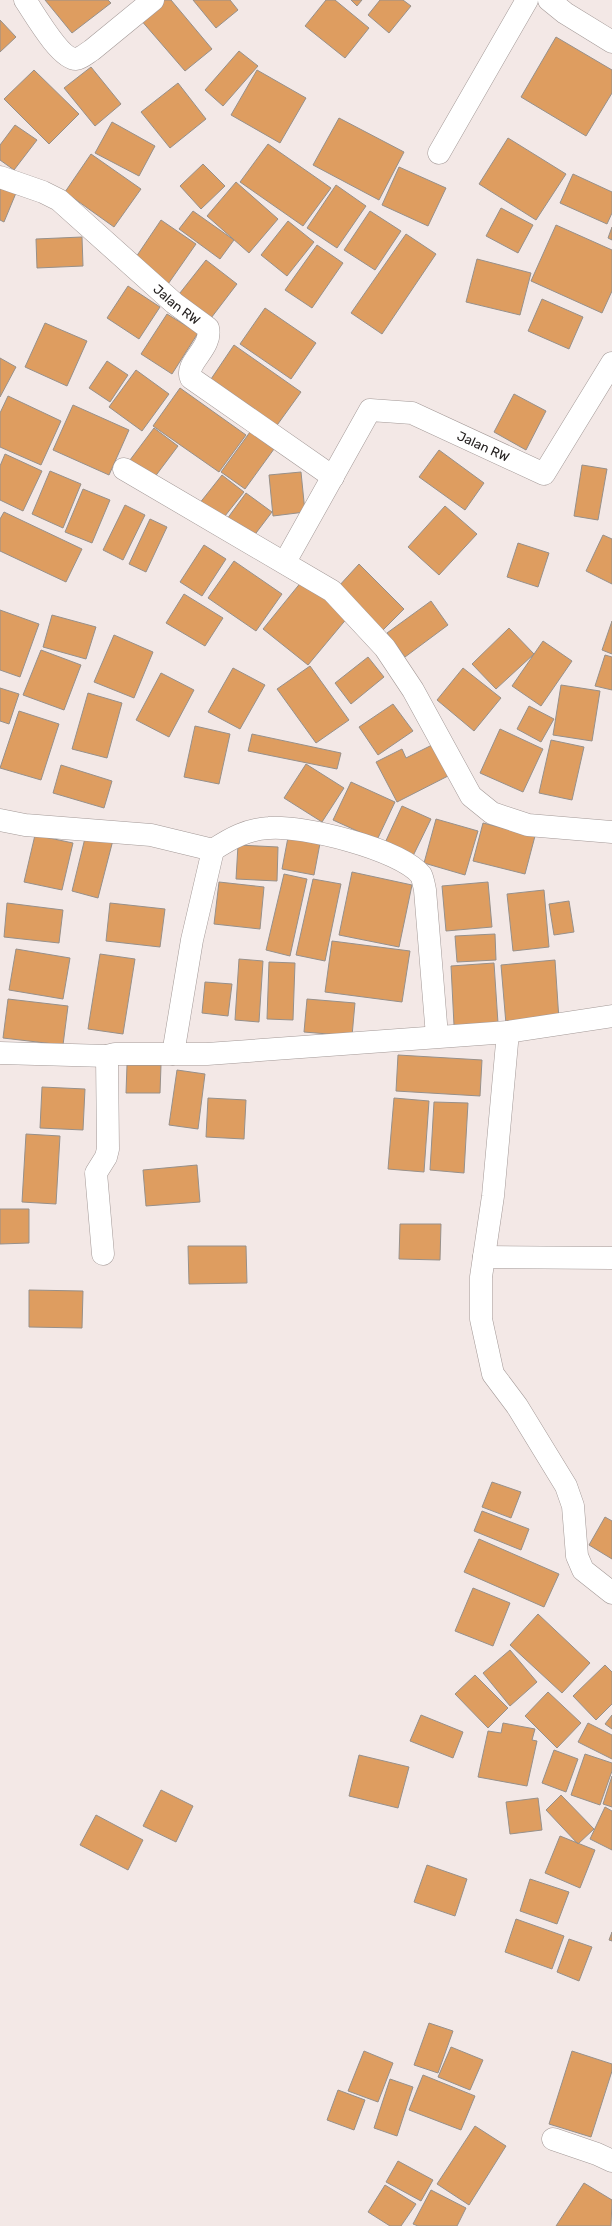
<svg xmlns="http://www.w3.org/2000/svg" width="612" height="2226" font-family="Rubik,sans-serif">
<rect width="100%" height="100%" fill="#f3e8e6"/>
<path fill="#de9d60" stroke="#97908a" d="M45,0H108L111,3L72,33Z
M163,0H171L212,49L185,71L140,19Z
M193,0H230L238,10L216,28Z
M326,0H335L369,28L345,58L305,26Z
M351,0H362L357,6Z
M380,0H403L411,6L389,33L368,15Z
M0,20L16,37L0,52Z
M556,37L612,70V93L586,136L521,97Z
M239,51L258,66L223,106L205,90Z
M91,67L121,104L95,126L64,88Z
M34,70L79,114L49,144L4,99Z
M257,70L306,98L280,143L231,115Z
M178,83L206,119L170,148L141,112Z
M339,118L404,152L379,200L313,165Z
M112,122L155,146L139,176L95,153Z
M15,125L37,140L14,170L0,160V145Z
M508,138L566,174L536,220L479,184Z
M268,144L331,188L303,226L240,182Z
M91,154L141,189L114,227L65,192Z
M203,164L225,186L201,209L180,186Z
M399,167L446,188L428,226L382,205Z
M573,174L612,192V213L607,224L560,203Z
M236,182L278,219L249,253L207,216Z
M336,185L366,206L337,248L307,228Z
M0,186L16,193L4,222L0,220Z
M501,208L533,225L518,253L486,236Z
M193,211L234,240L220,259L179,229Z
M370,211L401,231L375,270L344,250Z
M161,220L196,244L166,287L132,263Z
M288,221L314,242L287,276L261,255Z
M556,225L612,250V291L602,313L531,281Z
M612,227V240L608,238Z
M406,234L436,254L382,334L351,313Z
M82,237L83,266L37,268L36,239Z
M317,245L343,263L312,308L285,290Z
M477,259L531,273L520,315L466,302Z
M206,260L237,284L208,322L176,298Z
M128,286L160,307L139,339L107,318Z
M542,299L583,317L569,349L528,331Z
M265,308L316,343L291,379L240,344Z
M167,314L198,333L172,374L141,354Z
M45,323L87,341L67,386L25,367Z
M234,345L301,392L275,428L209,382Z
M0,358L16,367L0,397Z
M107,361L128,375L110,402L89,388Z
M136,370L169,394L142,431L109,407Z
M180,388L246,435L219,472L153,426Z
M514,394L546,411L526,450L494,432Z
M8,396L61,421L41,465L0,447V413Z
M73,405L129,430L109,475L53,450Z
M154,428L178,446L151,482L127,464Z
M250,432L274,449L245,489L221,472Z
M439,450L484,483L465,510L419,477Z
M5,454L42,471L23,511L0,500V466Z
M582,465L607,469L598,520L574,516Z
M50,471L81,484L63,528L32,514Z
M301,472L305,512L273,516L269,475Z
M222,475L244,492L221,521L199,504Z
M83,489L110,500L92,543L65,532Z
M246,493L272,512L253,537L227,519Z
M125,505L145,515L123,560L103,550Z
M445,506L477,534L439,575L408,547Z
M4,512L82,549L66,582L0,551V519Z
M150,519L167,527L146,572L129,564Z
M603,535L612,539V584L586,571Z
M518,543L549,553L538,587L507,577Z
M204,545L226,559L202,596L180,582Z
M234,561L282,594L256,631L208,598Z
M359,564L404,609L383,630L338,587Z
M302,581L348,617L308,665L263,629Z
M184,594L223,618L205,646L166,623Z
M431,601L448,625L405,657L387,633Z
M0,610L39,624L20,677L0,670Z
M52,615L96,627L86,659L43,647Z
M612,621V654L602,650Z
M509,628L534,654L496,689L472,664Z
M114,635L153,652L134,698L94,682Z
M543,641L572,661L541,706L512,686Z
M41,650L81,665L64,710L23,695Z
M605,655L612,657V690L595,686Z
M368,657L384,677L351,704L335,683Z
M310,666L349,720L316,743L277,689Z
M233,668L265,685L240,729L208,712Z
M463,668L501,698L474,731L437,700Z
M161,673L194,690L169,737L136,720Z
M561,685L600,691L592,741L553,735Z
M0,688L19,694L9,724L0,721Z
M88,693L122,703L107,758L72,749Z
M393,704L413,731L378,755L359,727Z
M529,706L554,719L541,742L517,729Z
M19,711L59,724L41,780L0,768Z
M195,726L230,734L219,784L184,777Z
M500,729L543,749L523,792L480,773Z
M252,734L341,753L337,769L248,751Z
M551,740L584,747L572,800L539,793Z
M432,745L448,776L397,802L376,762L402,749L406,758Z
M306,764L344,788L322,822L284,798Z
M61,765L112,781L104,808L53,793Z
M351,782L395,802L377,840L333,820Z
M402,806L431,819L412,858L384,845Z
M436,819L478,831L465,875L424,863Z
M483,823L535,836L525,874L473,861Z
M289,832L321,838L314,875L282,869Z
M86,834L113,840L98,898L72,891Z
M35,835L73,843L62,890L24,882Z
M238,845L278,847L277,881L236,879Z
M352,872L412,885L399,947L339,935Z
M284,874L307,879L290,956L266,950Z
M313,879L341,884L325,961L296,955Z
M219,882L264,887L260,929L214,924Z
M488,882L492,927L446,931L442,886Z
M544,890L549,947L513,951L507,894Z
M569,901L574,932L554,935L549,904Z
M7,903L63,910L59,943L4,937Z
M110,903L165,909L160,947L106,941Z
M495,934L496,960L457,962L455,936Z
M332,941L410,951L402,1002L325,992Z
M16,949L70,958L63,999L9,990Z
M100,954L135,959L123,1034L88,1029Z
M239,959L263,961L259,1022L235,1020Z
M555,960L559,1020L506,1024L501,965Z
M269,962L295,963L293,1020L267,1019Z
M494,963L498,1023L454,1025L451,966Z
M205,982L232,984L228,1016L202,1013Z
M8,999L68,1006L63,1045L3,1038Z
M307,999L355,1003L352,1036L304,1032Z
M398,1055L482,1060L480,1096L396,1091Z
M127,1065H161L160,1093H126Z
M177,1070L205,1074L198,1129L169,1125Z
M42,1087L85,1089L83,1130L40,1128Z
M208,1098L246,1100L244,1139L206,1137Z
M394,1098L429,1101L424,1172L388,1169Z
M434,1102L468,1103L464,1173L430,1170Z
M26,1134L60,1136L56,1204L22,1202Z
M197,1165L200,1202L146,1206L143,1170Z
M0,1209H29V1243L0,1244Z
M400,1224H441L440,1260L399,1259Z
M188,1246H246L247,1283L189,1284Z
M29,1290L83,1291L82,1328L29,1327Z
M492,1482L521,1492L511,1518L482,1507Z
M482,1511L529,1529L521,1550L474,1531Z
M605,1517L612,1521V1559L589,1545Z
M479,1539L559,1574L544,1607L464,1572Z
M473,1588L510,1603L493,1646L455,1631Z
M538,1614L590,1663L562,1693L510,1645Z
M510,1650L537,1682L510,1706L483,1673Z
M605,1665L612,1672V1704L596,1720L573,1696Z
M475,1675L508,1708L488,1728L455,1694Z
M548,1692L581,1723L557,1748L525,1716Z
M421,1715L463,1732L453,1758L410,1741Z
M612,1715V1729L605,1724Z
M503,1723L535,1729L532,1740L537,1741L527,1786L478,1777L488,1731L501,1733Z
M588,1723L612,1735V1759L578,1742Z
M554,1750L578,1759L566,1792L542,1783Z
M585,1754L612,1763V1771L600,1805L571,1795Z
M359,1755L409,1767L398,1808L349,1796Z
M612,1776V1807L603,1804Z
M161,1790L193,1806L176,1842L143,1826Z
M561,1795L594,1829L578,1844L546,1810Z
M538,1798L542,1830L510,1834L506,1802Z
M605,1807L612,1811V1850L590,1839Z
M96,1815L143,1840L128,1870L80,1845Z
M560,1836L595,1850L580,1888L545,1873Z
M427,1865L467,1879L455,1916L414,1902Z
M530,1879L569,1892L557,1924L520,1911Z
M516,1919L564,1936L552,1969L505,1952Z
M612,1932V1941L609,1940Z
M569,1939L592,1947L579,1981L557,1972Z
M429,2023L453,2031L438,2073L414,2065Z
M451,2047L483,2060L470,2090L438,2077Z
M364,2051L393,2063L378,2102L348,2091Z
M572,2051L612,2064V2071L591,2137L549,2124Z
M423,2075L475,2096L461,2130L409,2110Z
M390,2079L413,2087L397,2136L374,2128Z
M338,2090L365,2100L354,2130L327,2120Z
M475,2126L506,2146L469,2205L437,2184Z
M398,2161L433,2180L421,2201L386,2182Z
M584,2183L612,2200L611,2226H556Z
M385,2185L416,2204L401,2226H390L368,2212Z
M431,2190L466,2208L457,2226H418L413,2224Z"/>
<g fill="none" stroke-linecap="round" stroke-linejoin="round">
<defs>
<g id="street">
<path d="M25,0C34,13 60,59 76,59C82,58 87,53 92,50L153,0"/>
<path d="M549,0L565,13L612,42"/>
<path d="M439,153L527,0"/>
<path id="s1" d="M0,177L43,192L59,200L174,303L208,328C213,348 184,363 191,378L333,477"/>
<path d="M124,469L332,591L385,648L413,690L471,796L492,813L528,825L612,832"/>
<path id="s2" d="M285,562L370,410L412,413L544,474L612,363"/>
<path d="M0,820L25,825L151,835L213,850C231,838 248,829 269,828C302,825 400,849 421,875C423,879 424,885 425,890L437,1036"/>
<path d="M508,1032L493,1196L481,1277V1319L493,1374L517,1406L566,1486L573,1506L577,1556L583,1570L612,1593"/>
<path d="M0,1053L107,1056L115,1054H207L508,1032L612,1016"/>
<path d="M173,1054L192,940L213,850"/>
<path d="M103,1254L96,1173L106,1157L108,1149L107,1056"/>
<path d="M484,1257L612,1258"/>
<path d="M553,2139L597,2154L612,2161"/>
</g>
</defs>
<use href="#street" stroke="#a39997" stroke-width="23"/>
<use href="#street" stroke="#fff" stroke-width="22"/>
</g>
<g text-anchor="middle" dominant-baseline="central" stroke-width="3.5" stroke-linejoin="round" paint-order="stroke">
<g font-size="13" fill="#24201f" stroke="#f3e8e6">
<text stroke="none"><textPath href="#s1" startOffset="221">Jalan RW</textPath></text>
<text stroke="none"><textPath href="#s2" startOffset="295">Jalan RW</textPath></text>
</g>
</g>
</svg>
